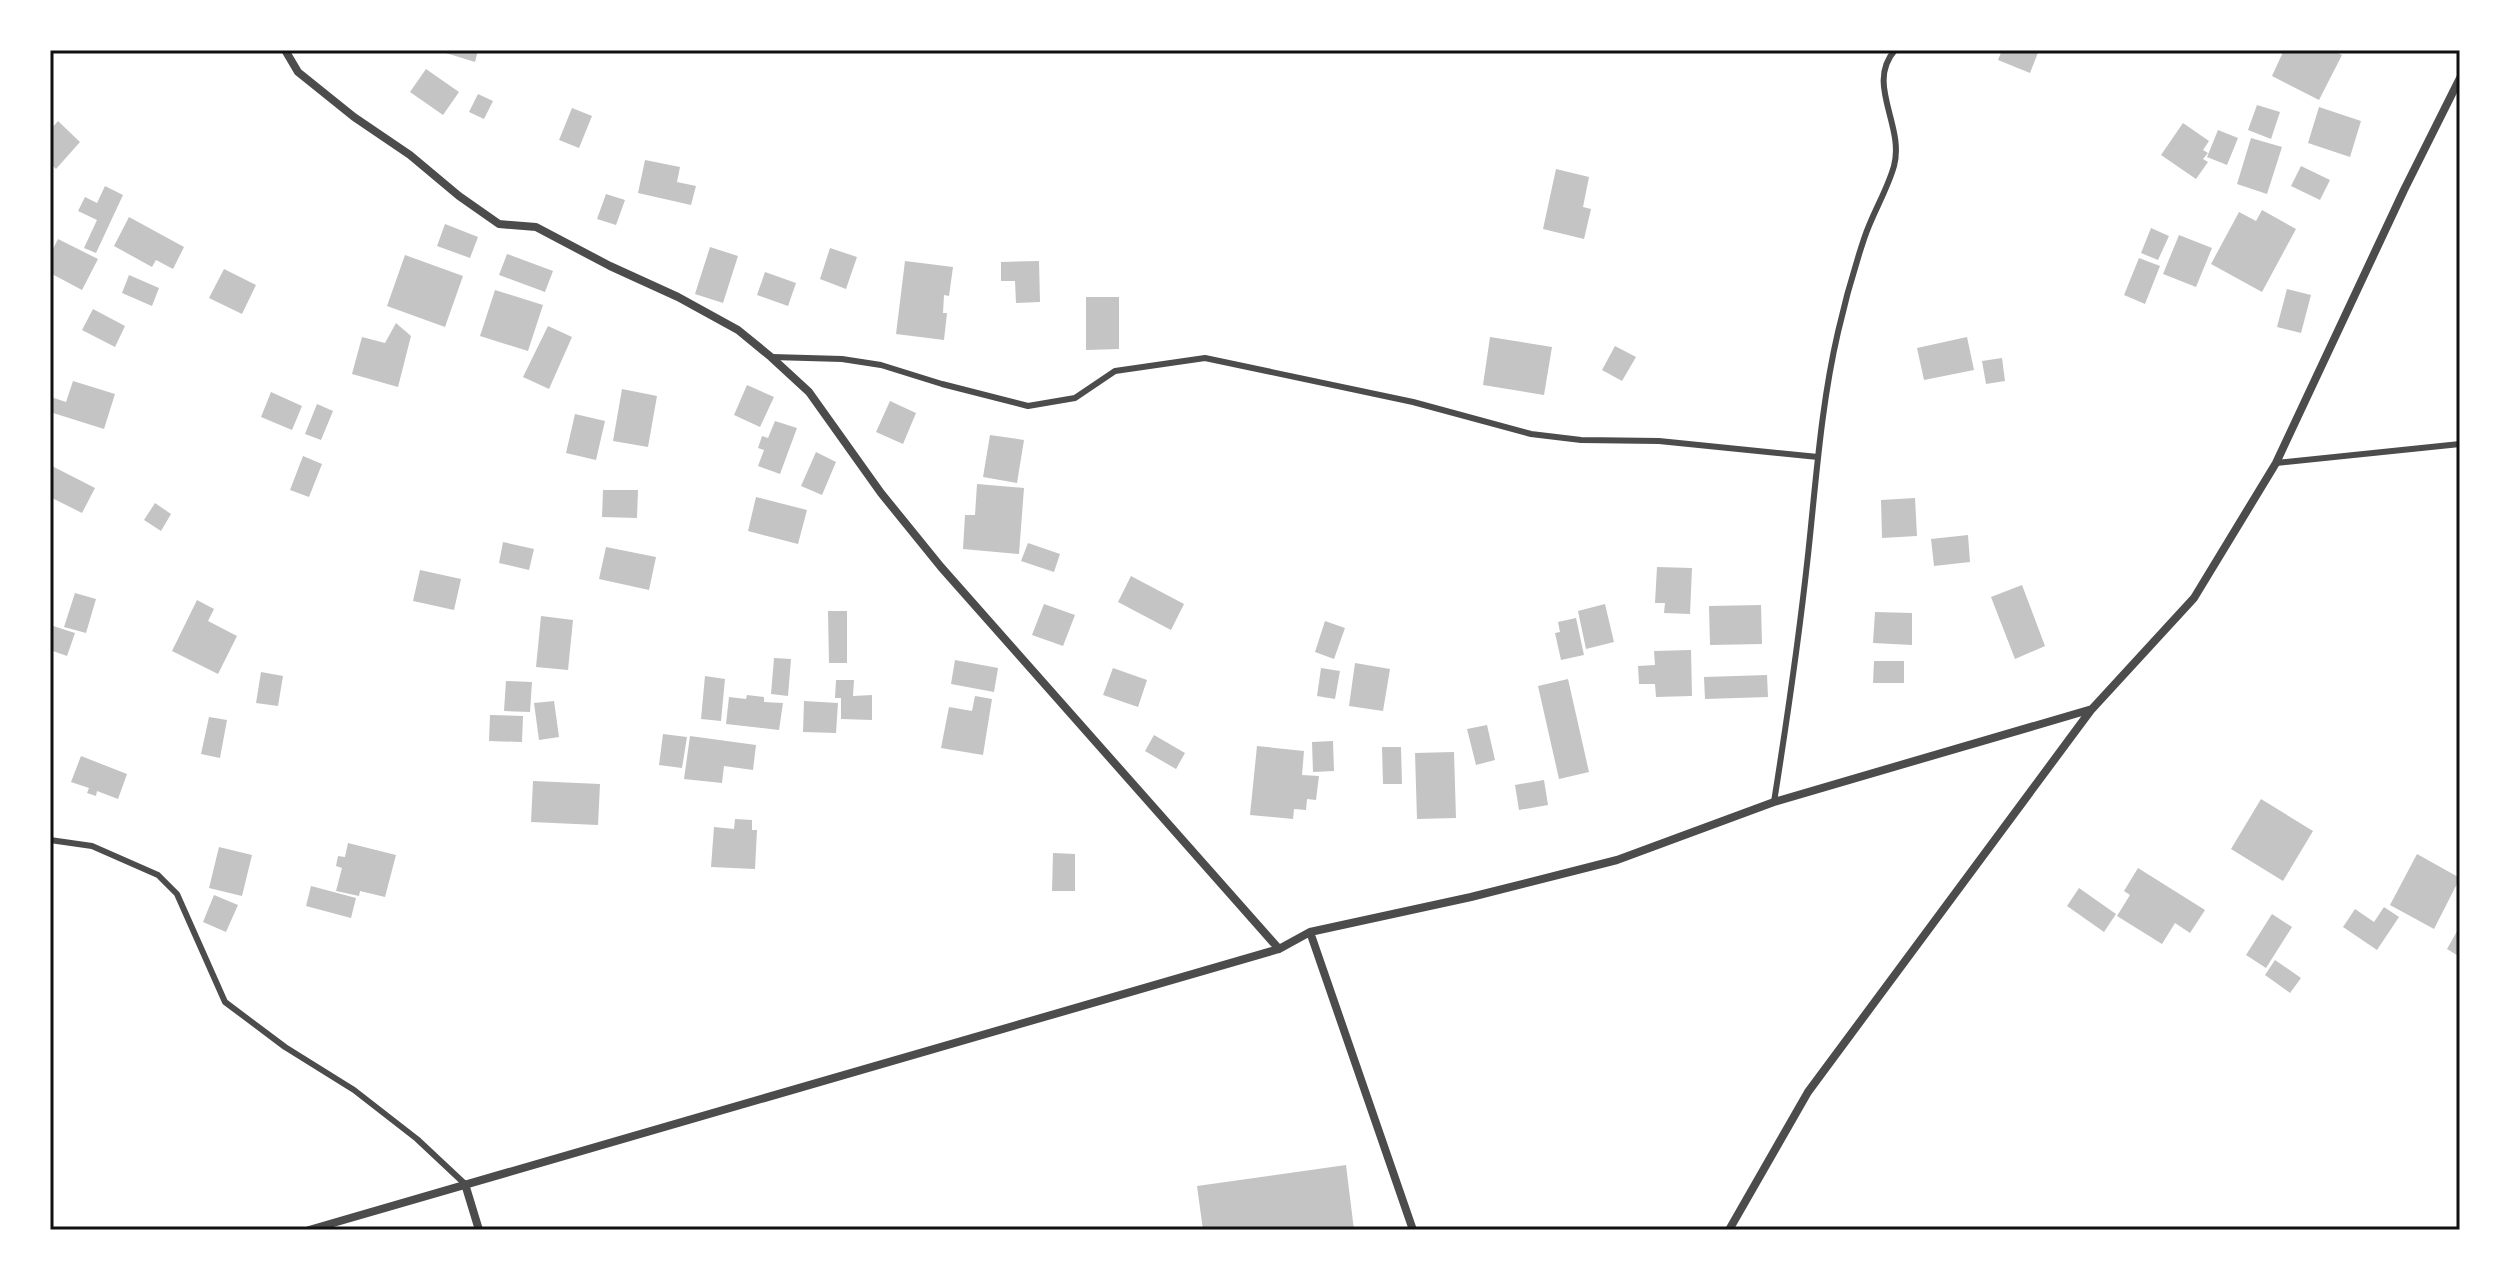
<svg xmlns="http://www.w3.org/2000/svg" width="2510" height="1280" font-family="'Archivo Narrow',sans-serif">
<rect width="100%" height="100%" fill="#fff"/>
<path fill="#c4c4c4" d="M436,50H478L475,62Z
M2002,50H2039L2030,73L1998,60Z
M2284,50H2332L2342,55L2319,100L2272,76Z
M426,69L459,92L443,115L410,92Z
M478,94L493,101L484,119L469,112Z
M2257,105L2280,112L2271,139L2248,130Z
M2319,107L2361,121L2350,157L2308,143Z
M572,108L592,116L579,148L559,140Z
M58,121L80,142L56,169L50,163V130Z
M2183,123L2209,141L2203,150L2208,153L2203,159L2208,162L2196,179L2161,155Z
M2218,130L2238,138L2227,165L2207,157Z
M2251,138L2282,147L2267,194L2237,184Z
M645,160L680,167L677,182L696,186L691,205L638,193Z
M2301,166L2330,180L2320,200L2291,186Z
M1556,169L1589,177L1583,207L1591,209L1584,239L1543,229Z
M105,186L123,195L96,253L84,248L97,220L78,211L85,197L97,203Z
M606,194L625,200L616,225L597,219Z
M2262,210L2296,229L2262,292L2211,264L2239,212L2256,221Z
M129,217L184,247L173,269L156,260L152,267L114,246Z
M445,224L478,237L470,258L437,246Z
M2151,228L2169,236L2158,260L2141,253Z
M2179,235L2212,248L2196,287L2163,274Z
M58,239L98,259L82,290L50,273V255Z
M710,247L738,256L723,303L695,294Z
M830,248L857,257L846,289L820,279Z
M507,254L553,271L545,292L499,275Z
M405,255L463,276L445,327L387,306Z
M2139,258L2160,266L2145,304L2124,295Z
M905,261L953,267L949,296L944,295L943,313H947L944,340L896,334Z
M1039,261L1040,302L1016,303L1015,281H1001V262Z
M224,269L256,285L242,314L209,298Z
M765,272L796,283L788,306L757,295Z
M129,275L159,288L152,306L122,293Z
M2287,289L2311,295L2301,333L2277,327Z
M495,290L543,305L528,351L480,336Z
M1086,297H1119V349L1086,350Z
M93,309L125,326L115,347L82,330Z
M396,323L411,336L398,387L352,374L362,337L385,343Z
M548,326L572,337L549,389L523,377Z
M1490,337L1552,347L1544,395L1483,385Z
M1967,337L1974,370L1924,380L1917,348Z
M1615,346L1636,357L1622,381L1602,370Z
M2002,358L2005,381L1986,384L1982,361Z
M73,381L115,394L104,429L50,412L51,397L66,402Z
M747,385L774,397L760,427L734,415Z
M622,389L657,396L648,447L613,441Z
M271,392L302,406L292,430L261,417Z
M890,401L916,413L903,444L876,432Z
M317,404L333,411L321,440L305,434Z
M575,414L605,421L596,460L566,453Z
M775,421L797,428L780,474L758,466L764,450L758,448L762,436L768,438Z
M990,435L1024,440L1017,483L983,477Z
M816,452L836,462L822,495L801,486Z
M303,456L322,464L309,497L290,490Z
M50,465L95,488L82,513L50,497Z
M977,484L1024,488L1019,554L963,549L965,515H975Z
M603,490H638L637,518L602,517Z
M756,497L807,510L798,544L748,531Z
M1915,498L1917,536L1882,538L1881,500Z
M155,503L171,514L161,531L144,520Z
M1968,535L1970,562L1934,566L1931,539Z
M503,542L534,549L529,570L499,563Z
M1028,543L1060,554L1054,572L1021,561Z
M606,547L656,557L649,590L599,579Z
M1657,567L1692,568L1690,614L1664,613L1665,603H1655Z
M420,570L461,579L454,610L413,601Z
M1131,576L1184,604L1171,630L1118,602Z
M2022,585L2045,646L2015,659L1991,597Z
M75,593L96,599L86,633L64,627Z
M197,600L214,609L208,621L237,636L218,674L172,651Z
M1044,604L1075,615L1063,646L1032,635Z
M1605,604L1614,642L1586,649L1578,611Z
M1761,605L1762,644L1710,645L1709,606Z
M828,611H847V663H829Z
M1875,612L1912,613V645L1873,643Z
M541,616L573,620L568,670L536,667Z
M1576,618L1584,655L1561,660L1555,633L1560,632L1558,622Z
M1325,621L1345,628L1334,659L1315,652Z
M50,625L75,633L67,656L50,650Z
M1691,650L1692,696L1656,697L1655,684H1639L1638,666L1655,665L1654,651Z
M774,658L791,659L788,696L771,694Z
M955,660L998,668L994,692L951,684Z
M1874,661H1904V683H1873Z
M1355,663L1390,669L1383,711L1349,706Z
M1113,668L1147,680L1138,707L1103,695Z
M1321,668L1340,671L1335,699L1317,696Z
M261,672L283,676L278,706L256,703Z
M1767,675L1768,697L1705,699L1704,677Z
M705,676L725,679L721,721L701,719Z
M1568,679L1589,772L1559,779L1538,686Z
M836,680H854L853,696L872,695V720L841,719V698H835Z
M506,681L532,682L530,712L504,711Z
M747,695L764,697V702L783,703L779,730L726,724L729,697L746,699Z
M975,696L992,699L983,755L941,748L949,707L972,711Z
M554,701L559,737L539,740L534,703Z
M804,701L838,703L836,733L803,732Z
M490,715L523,716L522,742L489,741Z
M209,717L227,720L220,758L201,754Z
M1487,725L1495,760L1476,765L1467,729Z
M663,734L687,737L682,768L659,765Z
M1154,735L1185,753L1176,769L1145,751Z
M690,736L756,745L753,770L724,766L722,783L684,779Z
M1333,741L1334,771L1313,772L1312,742Z
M1257,746L1304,751L1302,775L1319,776L1316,800L1307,799L1306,810L1294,809L1293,819L1250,815Z
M1382,747H1401L1402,784H1383Z
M1454,752L1456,818L1417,819L1415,753Z
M81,756L127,774L118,799L97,791L96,796L87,793L89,788L71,782Z
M1544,780L1548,805L1519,810L1515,785Z
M533,781L600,784L598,825L531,822Z
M2261,799L2313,831L2283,881L2231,849Z
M735,819L752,820V830H757L755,869L711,867L714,827L734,829Z
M348,843L396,855L385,897L360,891L359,896L336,891L342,868L336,866L338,856L345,857Z
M219,847L252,855L242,896L209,888Z
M1053,853L1075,854V891H1052Z
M2417,854L2460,878L2434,929L2390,905Z
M2138,868L2205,910L2190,933L2175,923L2162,944L2117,916L2130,895L2124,891Z
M311,886L356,898L351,918L306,906Z
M2079,888L2116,914L2104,932L2067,906Z
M214,895L238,905L226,932L203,922Z
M2384,907L2399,917L2377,950L2343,927L2355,909L2374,922Z
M2272,914L2292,927L2266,968L2246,955Z
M2460,926V957L2447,949Z
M2275,960L2301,978L2290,993L2265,975Z
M1346,1165L1354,1230H1203L1197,1186Z"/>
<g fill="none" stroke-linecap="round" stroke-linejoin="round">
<path stroke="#4c4c4c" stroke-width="6" d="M772,357L842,359L881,365L942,384L1028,406L1075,398L1115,371L1205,358L1413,402L1531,434L1581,440L1659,441L1818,457
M2276,463L2460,444
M1774,802C1787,720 1799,638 1808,555C1816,481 1821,405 1838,332C1845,301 1854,269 1864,239C1872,214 1887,191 1894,166C1905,125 1865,84 1895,50
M50,840L92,846L158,875L177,894L225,1002L285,1047L354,1090L417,1139L465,1184"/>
<path stroke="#4c4c4c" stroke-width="8" d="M285,50L298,72L354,117L410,155L459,196L499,224L536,227L610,266L678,297L738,330L771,357L809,392L881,493L941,567L1279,949
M1310,932L1413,1230
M465,1184L479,1230
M309,1230L1279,949L1310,932L1471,897L1617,860L1774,802L2092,709L2194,598L2276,463L2404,190L2460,78
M1729,1230L1808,1092L2091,710"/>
</g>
<rect width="2510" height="1280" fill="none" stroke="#ffffff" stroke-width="104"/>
<rect x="52" y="52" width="2406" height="1176" fill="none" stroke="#111" stroke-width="3"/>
</svg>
